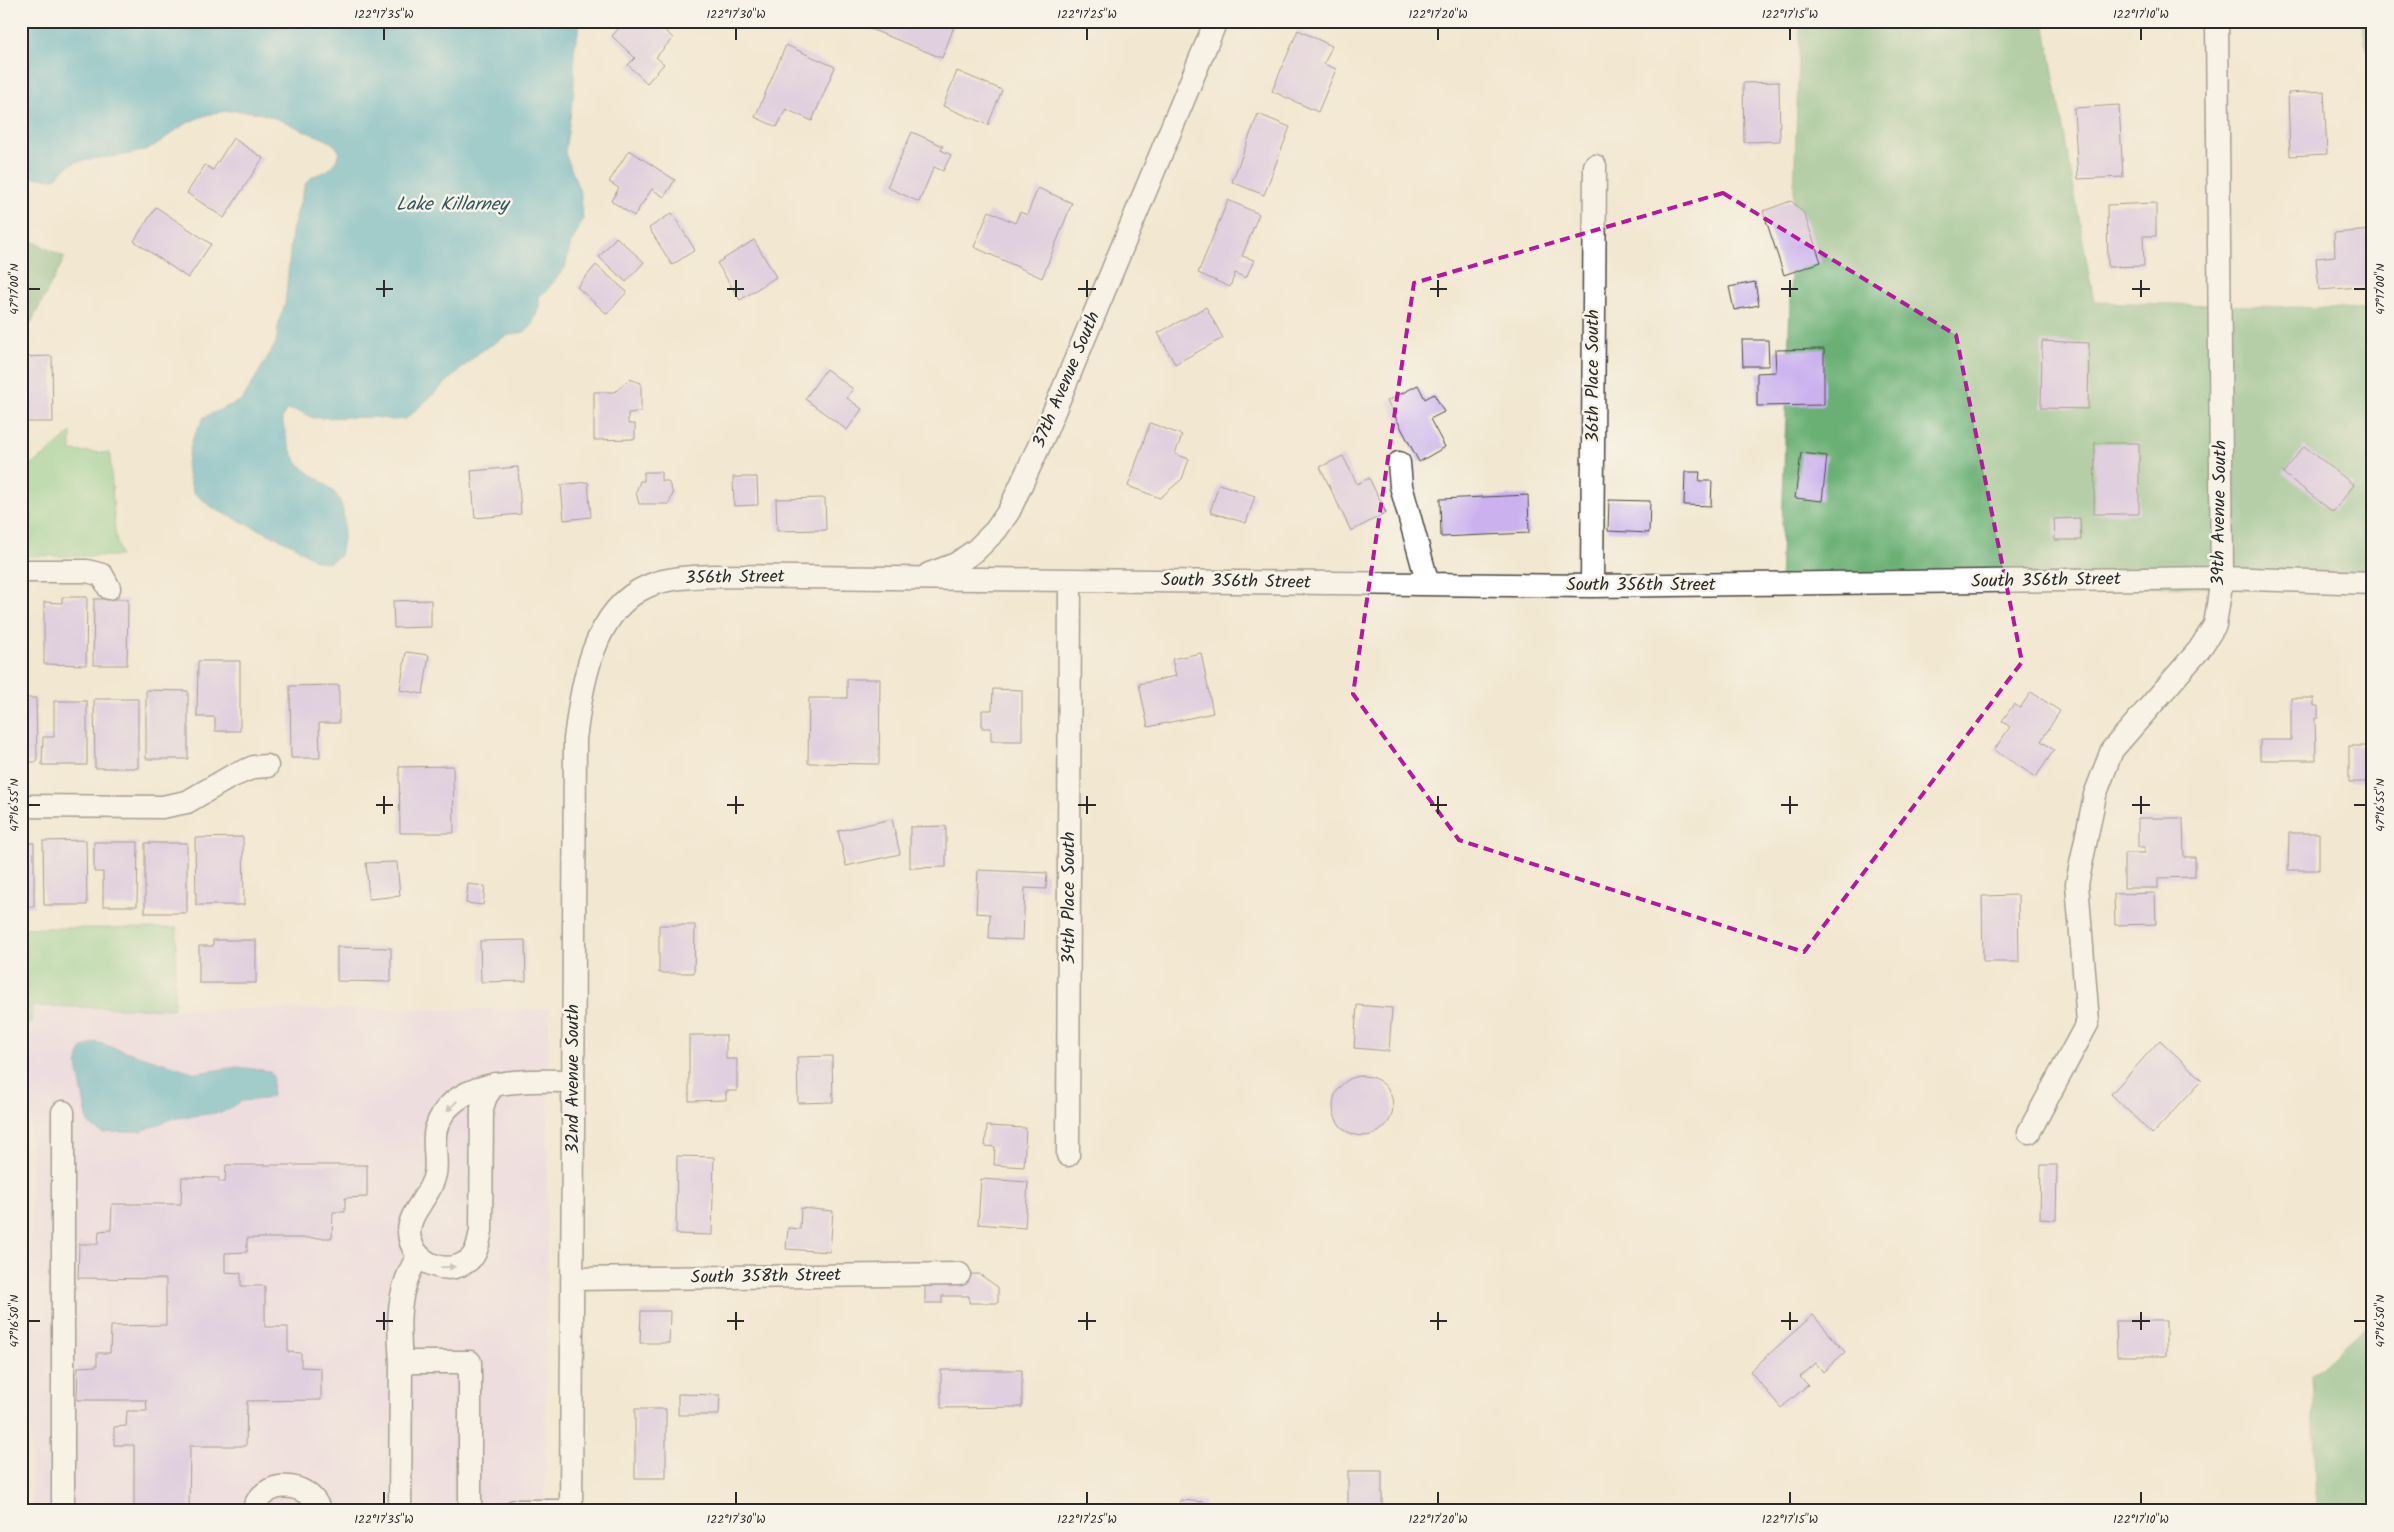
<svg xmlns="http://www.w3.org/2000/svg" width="2394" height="1532" font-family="Kalam,sans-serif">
<rect width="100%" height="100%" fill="#f7f3e8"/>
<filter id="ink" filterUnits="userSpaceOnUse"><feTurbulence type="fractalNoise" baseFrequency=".02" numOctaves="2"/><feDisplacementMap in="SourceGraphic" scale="10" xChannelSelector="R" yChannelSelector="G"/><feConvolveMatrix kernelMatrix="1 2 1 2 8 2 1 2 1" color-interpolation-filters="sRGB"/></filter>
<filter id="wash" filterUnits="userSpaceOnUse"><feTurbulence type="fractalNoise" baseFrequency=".0096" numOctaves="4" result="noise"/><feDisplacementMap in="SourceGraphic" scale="20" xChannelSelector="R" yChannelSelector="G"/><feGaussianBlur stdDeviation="1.12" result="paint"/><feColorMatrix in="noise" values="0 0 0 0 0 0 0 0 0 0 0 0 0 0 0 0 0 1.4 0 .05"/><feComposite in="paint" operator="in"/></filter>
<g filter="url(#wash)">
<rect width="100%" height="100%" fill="#f2e8d1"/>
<path fill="#e9d1ed" d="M31,1006L174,1009H549L545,1511H31Z"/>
<path fill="#83cc88" stroke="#577c5a" d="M71,432V451L110,453L115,532L120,556H21V471L44,456Z
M21,928H177L174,1009L32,1006L31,1024L21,1023Z"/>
<path fill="#6ab074" stroke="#4a6e50" d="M1800,21H2044L2094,302L2373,309V588L1780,584Z
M2361,21H2373V76Z
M21,236L65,257L31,323L21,330Z
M2373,1320V1511H2317L2312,1375Z"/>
<path fill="#42aac2" stroke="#366a76" d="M21,21H581L574,50V90L565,153L581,194L583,220L570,246L565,268L546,291L539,296V308L531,327L524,332L506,336L480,352L406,419L392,420L375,417L313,418L299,411L286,410L282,418C284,430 291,457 300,465C310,475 324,481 334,492C349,508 344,536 340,556L328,563L314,560L295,546L214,509L193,492L186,467L192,440L204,417L242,400L276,343L279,321L285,304L292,231L305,184L313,176L327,171L336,161L339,151C331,138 317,137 304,131C263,110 227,101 184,125C169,134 157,147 139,152C118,158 95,156 75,163C67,165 60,174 54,179L27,177L21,179Z
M96,1042L196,1073L237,1067L270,1071L273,1077L272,1096L265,1099L242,1101L223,1112L171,1119L142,1131L102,1133L88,1123L77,1065L81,1049Z"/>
<g id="blocks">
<path fill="#cbb2ef" d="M625,21H655L673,38L656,57L664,64L647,83L628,65L635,58L612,36Z
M851,21H948L955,24L942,58Z
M1298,30L1332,46L1324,64L1336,69L1318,112L1272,91Z
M786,45L835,67L812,121L786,109L777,127L755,117Z
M957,71L1002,90L988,125L943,106Z
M1779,82L1780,141L1744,142L1743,83Z
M2324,91L2327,154L2290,156L2288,93Z
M2119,105L2123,177L2078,179L2074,108Z
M1258,114L1290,127L1264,195L1232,182Z
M912,132L943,146L941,150L951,155L943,171L934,167L919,202L887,187Z
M233,138L263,158L224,218L187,193L205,165L213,170Z
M629,150L675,180L664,197L652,189L634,216L611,201L619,188L609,182Z
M1038,188L1072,203L1042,278L974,247L989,211L1015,223L1020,212L1027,215Z
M1228,200L1259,214L1242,256L1254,260L1246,278L1235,273L1230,287L1198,273Z
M1791,201L1804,213L1821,262L1784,275L1763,211Z
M2156,203V236H2143L2144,266L2108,267L2107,205Z
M156,207L211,244L188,278L134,241Z
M672,213L695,250L672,265L649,228Z
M2373,230V286L2319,290L2316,258L2335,256L2334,233Z
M616,237L644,262L626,282L599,257Z
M754,240L776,277L740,300L717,263Z
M596,265L627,292L607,314L577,287Z
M1755,282L1759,305L1734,310L1729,287Z
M1206,307L1223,338L1175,364L1158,333Z
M1742,340H1768L1769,366H1743Z
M2042,341L2089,343L2088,409L2041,408Z
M1824,349V405L1757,406V373L1776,372L1775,350Z
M52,356L53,422H21V357Z
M826,369L853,389L847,398L862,409L847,430L805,399Z
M629,379L641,383V412L628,413V424H635V439L594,440V392H615Z
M1418,385L1425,399L1434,394L1444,412L1430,419L1445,447L1419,462L1387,401Z
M1150,423L1182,435L1175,454L1189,459L1182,479L1160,498L1128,486Z
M2095,443H2139V514H2094Z
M2304,446L2354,485L2333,512L2283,473Z
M1801,453L1827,456L1822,501L1795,498Z
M1343,456L1357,484L1369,478L1386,513L1351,531L1320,467Z
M518,467L521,514L475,518L471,471Z
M644,472H661V481H668L673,493L669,504H639L636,492L640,481H644Z
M1685,472H1700L1699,481H1712L1711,506L1684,505Z
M733,477H757L758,505L734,506Z
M588,482L591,517L564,520L561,485Z
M1219,484L1255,496L1246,523L1210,512Z
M1528,495L1529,533L1441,537L1440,499Z
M825,498L826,530L777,531L776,499Z
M1609,500L1650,501L1649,533L1608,531Z
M2080,518L2081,540H2055L2054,519Z
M62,597H87L86,665L44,664V602L62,603Z
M94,599H128L127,665H93Z
M431,600V627L394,628L393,601Z
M406,652L429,655L423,694L400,690Z
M1201,653L1213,713L1148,727L1139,684L1176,676L1172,659Z
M198,661H240V731H215V717H197Z
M847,679H880L879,764L808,763L809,698H847Z
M339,685V723H319L320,758H291L290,686Z
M993,689L1022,690V741H991V728H982V710H992Z
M146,690L188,691V759H146Z
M2031,692L2060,711L2041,741L2054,750L2036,777L1994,750L2010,727L2002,721L2014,704L2020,708Z
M21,698H36L37,762H21Z
M2291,698H2314V706H2318V718H2315L2316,760H2260V740H2291Z
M94,699H138V768H95Z
M54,701H87V765H42L43,737H54Z
M2349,746H2373V782H2349Z
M453,766L454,833H400L399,767Z
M2138,818H2183L2184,857H2195V877L2158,878V888H2124V853H2145V847H2138Z
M892,819L900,854L846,866L838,831Z
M946,826V867L910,868V827Z
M2289,833H2319V870H2288Z
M243,837L244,905H196L195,838Z
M86,840L87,905H44L43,841Z
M94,842H138L137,906H103V872H94Z
M21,843H34V907H21Z
M145,843H187V913H145Z
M397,862L400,896L369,899L366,863Z
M978,870L1047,873L1046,889L1025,888L1023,940L989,938L990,914L976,913Z
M468,884L485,886L483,905L466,903Z
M2155,893L2156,924L2115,925L2114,894Z
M2018,895L2019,962H1983L1982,896Z
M659,925H695L694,973H659Z
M213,940H256V983H199V946H213Z
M525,940L526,981L481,982L480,941Z
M337,947L391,948V982L337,981Z
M1357,1005L1392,1008L1389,1051L1354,1048Z
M689,1035H726V1059H737V1091H726V1100L689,1101Z
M2160,1040L2202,1080L2152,1134L2111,1094Z
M832,1056L833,1102L798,1103L797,1057Z
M1333 1106a30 30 0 1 1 60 0a30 30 0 1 1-60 0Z
M987,1126L1026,1128L1024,1167L994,1165L995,1147L985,1146Z
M677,1156L714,1157L712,1235L676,1234Z
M226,1165H367V1197L345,1198V1212H333L332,1238H247V1252L225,1253V1272L241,1273V1286H265V1327H288V1352L301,1353V1367L321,1368V1400L247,1401L246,1446H190L189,1511H134V1445H114V1427L126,1426L127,1411H147L146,1400H77L78,1367L97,1366V1353H110L111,1326L166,1325V1279L78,1278L79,1244H98L99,1231L111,1230L112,1204H181L182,1177L219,1178V1182H225Z
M2041,1165H2057L2056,1220L2040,1219Z
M981,1179L1028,1182L1025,1228L978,1224Z
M801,1208L833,1211L830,1252L786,1249L788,1228L800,1229Z
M979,1274L998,1287V1303H969V1296H942V1303H925V1275Z
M641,1311H670L669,1343H640Z
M1813,1315L1845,1352L1823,1372L1816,1363L1800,1377L1808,1385L1781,1408L1750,1371Z
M2116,1321H2166V1356H2117Z
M941,1370H1022V1407L941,1408Z
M678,1394L720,1395L719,1415H678Z
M635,1409H666V1478H635Z
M1348,1471H1382V1511H1348Z
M1180,1500L1204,1502V1509L1213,1511H1179Z"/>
</g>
</g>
<g filter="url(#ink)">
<use href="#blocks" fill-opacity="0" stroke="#494744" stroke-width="1"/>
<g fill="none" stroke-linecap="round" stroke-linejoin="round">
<defs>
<path id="minor" d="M1399,463L1401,486L1428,584
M21,571H87L102,575L109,588
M929,574L956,564L976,550L996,530L1009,511L1045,433L1216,21
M1592,586L1595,166
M21,806L162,807L187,802L230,777L254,767L267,766
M495,1084L486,1096L482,1108L481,1231C479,1239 478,1249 473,1256C451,1281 410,1263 409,1232C409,1212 431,1195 435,1174C438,1159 432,1144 436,1129C451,1075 531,1081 573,1081
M63,1112V1511
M2029,1132L2088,1022L2077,884L2095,795L2112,750L2199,650L2215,625L2222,578L2217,22
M1068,1155L1070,580
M573,1279L959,1274
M401,1362C398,1325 396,1288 419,1256
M253,1511C262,1478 309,1479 320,1511
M400,1511L401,1362H470V1511
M515,1511H571
M571,1511L575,739C582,686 592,610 648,586C669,577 693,577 716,576L1592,586L2222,578L2373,583"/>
</defs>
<use href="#minor" stroke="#494744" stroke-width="25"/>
<use href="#minor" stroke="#fff" stroke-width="22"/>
</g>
<defs><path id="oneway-solid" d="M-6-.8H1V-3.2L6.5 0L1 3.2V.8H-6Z" transform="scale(1.25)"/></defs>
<g fill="#a0a0a0">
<use href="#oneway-solid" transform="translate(452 1106) rotate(136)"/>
<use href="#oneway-solid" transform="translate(448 1267) rotate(-2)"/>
</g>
</g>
<path d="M0 0H2394V1532H0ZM1723,193L1956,335L2022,662L1804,952L1459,840L1353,694L1414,283Z" fill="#f2e8d1" fill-opacity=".55" fill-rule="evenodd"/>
<path fill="none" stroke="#b5179e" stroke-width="4" stroke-dasharray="10 6" stroke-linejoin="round" d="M1723,193L1956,335L2022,662L1804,952L1459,840L1353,694L1414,283Z"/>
<path fill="none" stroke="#2b2b2b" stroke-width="2" d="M384,28V40M736,28V40M1087,28V40M1438,28V40M1790,28V40M2141,28V40M384,280V297M736,280V297M1087,280V297M1438,280V297M1790,280V297M2141,280V297M28,289H40M376,289H393M727,289H744M1078,289H1096M1430,289H1447M1781,289H1798M2132,289H2150M2354,289H2366M384,796V814M736,796V814M1087,796V814M1438,796V814M1790,796V814M2141,796V814M28,805H40M376,805H393M727,805H744M1078,805H1096M1430,805H1447M1781,805H1798M2132,805H2150M2354,805H2366M384,1312V1330M736,1312V1330M1087,1312V1330M1438,1312V1330M1790,1312V1330M2141,1312V1330M28,1321H40M376,1321H393M727,1321H744M1078,1321H1096M1430,1321H1447M1781,1321H1798M2132,1321H2150M2354,1321H2366M384,1492V1504M736,1492V1504M1087,1492V1504M1438,1492V1504M1790,1492V1504M2141,1492V1504"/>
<g text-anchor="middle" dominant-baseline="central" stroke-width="5" stroke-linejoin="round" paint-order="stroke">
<g font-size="18" fill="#2b2b2b" stroke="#f7f3e8">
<text transform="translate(1593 376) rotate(-90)">36th Place South</text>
<text transform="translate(1067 380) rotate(-67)">37th Avenue South</text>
<text transform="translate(2220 513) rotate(-89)">39th Avenue South</text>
<text transform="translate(735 578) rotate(-1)">356th Street</text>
<text transform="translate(2046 581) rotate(-1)">South 356th Street</text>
<text transform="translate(1236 582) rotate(1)">South 356th Street</text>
<text x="1641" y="585">South 356th Street</text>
<text transform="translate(1069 898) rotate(-90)">34th Place South</text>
<text transform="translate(573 1079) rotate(-90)">32nd Avenue South</text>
<text transform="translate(766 1277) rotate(-1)">South 358th Street</text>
</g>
<g font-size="19" font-style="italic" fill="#335760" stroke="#f7f3e8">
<text x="452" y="205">Lake Killarney</text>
</g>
</g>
<rect width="2394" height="1532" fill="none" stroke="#f7f3e8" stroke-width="55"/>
<rect x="28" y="28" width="2338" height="1476" fill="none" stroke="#2b2b2b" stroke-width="2"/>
<g font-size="12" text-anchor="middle" fill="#2b2b2b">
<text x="384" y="18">122°17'35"W</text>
<text x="736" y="18">122°17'30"W</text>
<text x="1087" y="18">122°17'25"W</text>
<text x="1438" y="18">122°17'20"W</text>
<text x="1790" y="18">122°17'15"W</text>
<text x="2141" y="18">122°17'10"W</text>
<text transform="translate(14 289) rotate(-90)" y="4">47°17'00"N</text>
<text transform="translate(2380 289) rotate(-90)" y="4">47°17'00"N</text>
<text transform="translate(14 805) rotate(-90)" y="4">47°16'55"N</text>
<text transform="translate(2380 805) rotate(-90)" y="4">47°16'55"N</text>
<text transform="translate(14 1321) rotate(-90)" y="4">47°16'50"N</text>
<text transform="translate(2380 1321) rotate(-90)" y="4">47°16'50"N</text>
<text x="384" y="1523">122°17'35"W</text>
<text x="736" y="1523">122°17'30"W</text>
<text x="1087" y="1523">122°17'25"W</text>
<text x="1438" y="1523">122°17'20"W</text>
<text x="1790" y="1523">122°17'15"W</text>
<text x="2141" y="1523">122°17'10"W</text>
</g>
</svg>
